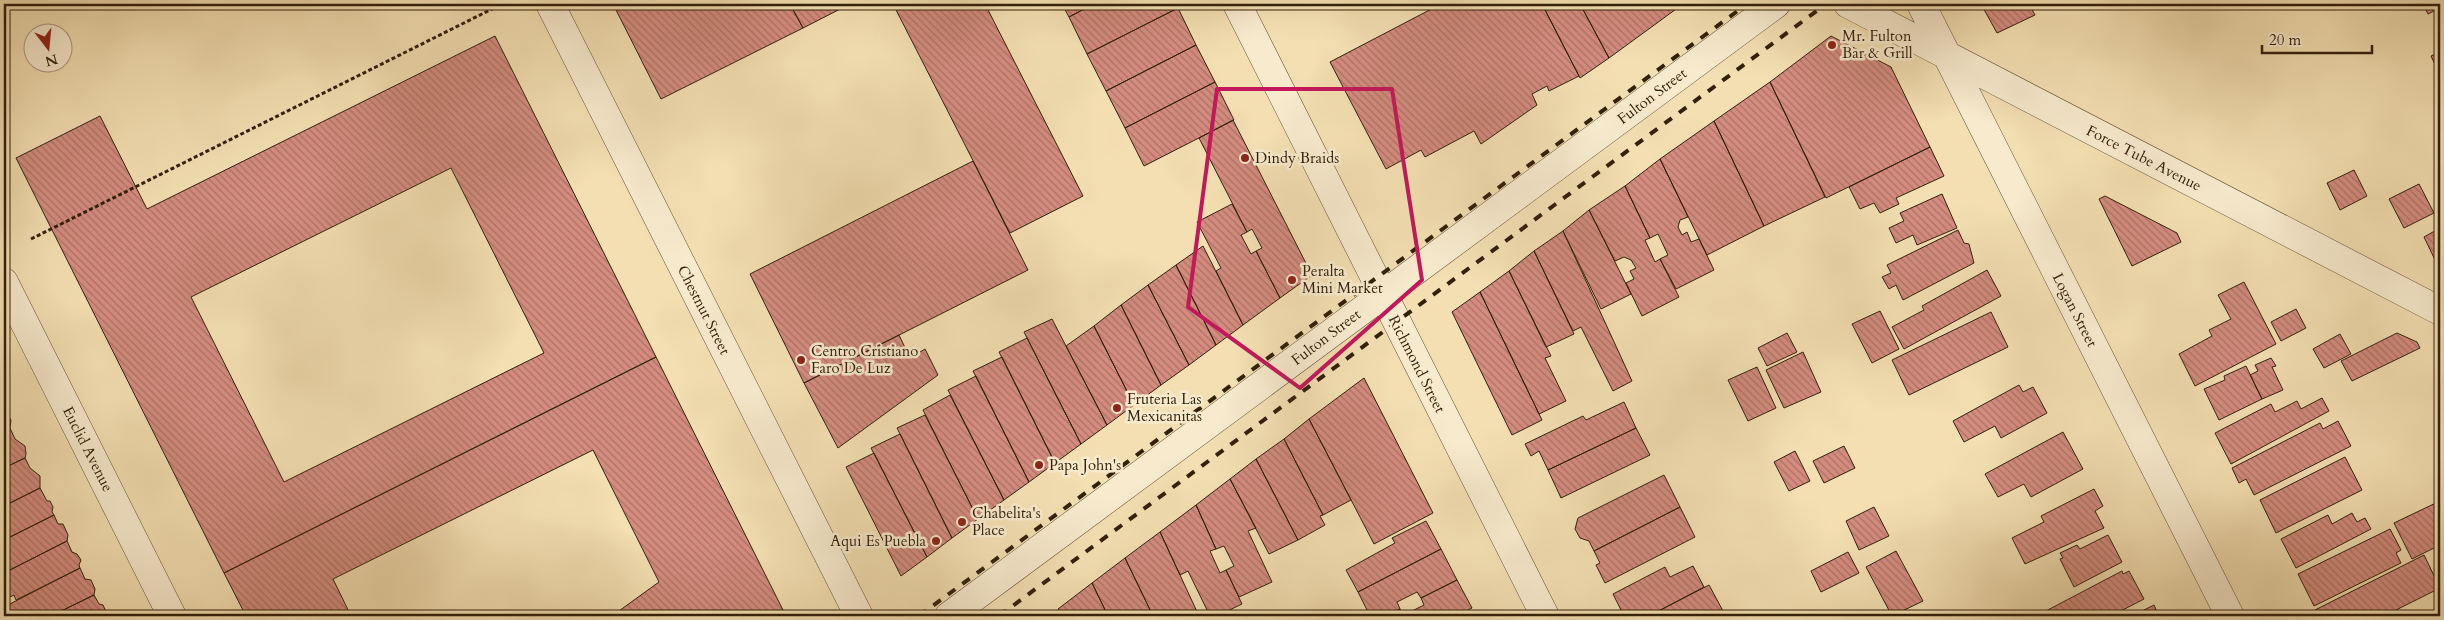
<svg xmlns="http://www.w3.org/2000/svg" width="2444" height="620" font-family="Cardo,serif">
<defs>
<pattern id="building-back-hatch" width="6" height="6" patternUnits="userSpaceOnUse" patternTransform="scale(1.25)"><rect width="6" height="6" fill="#d48c7f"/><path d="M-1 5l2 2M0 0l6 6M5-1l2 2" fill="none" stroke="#ad7266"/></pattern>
</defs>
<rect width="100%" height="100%" fill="#f3dfb2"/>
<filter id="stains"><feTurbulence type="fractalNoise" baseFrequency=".004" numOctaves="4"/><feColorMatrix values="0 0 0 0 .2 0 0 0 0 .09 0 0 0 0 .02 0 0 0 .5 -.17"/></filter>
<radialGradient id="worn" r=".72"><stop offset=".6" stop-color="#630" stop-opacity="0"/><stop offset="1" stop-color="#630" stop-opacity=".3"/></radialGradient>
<path fill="url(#building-back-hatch)" stroke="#32200b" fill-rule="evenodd" d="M613,4H790L803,28L661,99Z
M790,4H850L803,28Z
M893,4H996L987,8L1083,196L1010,233Z
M1062,4H1094L1069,17Z
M1094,4H1175L1178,8L1087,54L1069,17Z
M1441,4H1542L1579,76L1549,91L1547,86L1532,94L1537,105L1481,144L1474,131L1425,157L1421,150L1386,169L1330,62Z
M1542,4H1580L1609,58L1580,78Z
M1580,4H1683L1609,58Z
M1981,4H2029L2035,15L1997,33Z
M2423,4H2440V15L2438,9L2428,14Z
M1178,8L1196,45L1106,91L1087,54Z
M495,36L656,357L224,573L16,158L100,116L147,209ZM451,168L544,353L284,482L191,297Z
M1831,36L1891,67L1930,147L1826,198L1770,82Z
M1196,45L1215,82L1125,128L1106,91Z
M2440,52V75L2431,56Z
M1215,82L1234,120L1144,166L1125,128Z
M1770,82L1825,197L1764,226L1714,121Z
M1233,120L1312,275L1280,298L1256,251L1262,248L1252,229L1247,232L1199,138Z
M1714,121L1764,226L1707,255L1660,159Z
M1930,147L1944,176L1896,198L1899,204L1880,213L1874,203L1860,209L1849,187Z
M1660,159L1688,217L1680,220L1678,227L1682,235L1687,232L1691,242L1699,239L1714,270L1676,289L1660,259L1668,255L1658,234L1650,238L1625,186Z
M973,161L1028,270L804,383L750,274Z
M2354,170L2367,196L2340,210L2327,183Z
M2419,184L2434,213L2404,228L2389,199Z
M1625,186L1650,238L1645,240L1655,262L1660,259L1679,297L1642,316L1626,283L1634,279L1630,271L1636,268L1631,260L1624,257L1615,261L1589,210Z
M1942,194L1957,228L1917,245L1913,235L1896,243L1889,228L1904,221L1900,213Z
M2105,196L2177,233L2181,242L2132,266L2099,199Z
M1232,204L1247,232L1241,235L1251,254L1256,251L1280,298L1243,325L1216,271L1221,268L1197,222Z
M1589,210L1631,294L1601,309L1563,231Z
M2440,228V260L2436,262L2424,237Z
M1958,230L1964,243L1969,244L1974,263L1903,300L1896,285L1889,289L1882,277L1891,273L1887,265Z
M1563,231L1632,381L1613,391L1581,327L1573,331L1534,251Z
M1203,246L1243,325L1216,345L1176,265Z
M1534,251L1574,334L1546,347L1509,271Z
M1176,265L1216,345L1189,365L1148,285Z
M1987,270L2001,296L1904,349L1892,327L1924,310L1922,306Z
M1509,271L1551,356L1545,358L1566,401L1539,414L1480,292Z
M2244,282L2276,344L2195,386L2179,354L2212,336L2209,330L2231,319L2218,295Z
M1148,285L1189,365L1161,385L1121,305Z
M1480,292L1542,420L1512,435L1452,312Z
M1121,305L1161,385L1134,405L1094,326Z
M2296,309L2306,328L2281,341L2271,322Z
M1880,311L1899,349L1872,363L1852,324Z
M1991,312L2008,347L1909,395L1892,360Z
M1052,319L1107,425L1081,444L1024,332Z
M1094,326L1134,405L1107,425L1066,346Z
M1787,333L1797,352L1767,366L1758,348Z
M2397,333L2417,342L2420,348L2352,381L2341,361Z
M2340,334L2351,354L2324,368L2313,349Z
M899,335L910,358L925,349L938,375L838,448L804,383Z
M1027,338L1081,444L1055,463L999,352Z
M1803,352L1821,392L1784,408L1766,370Z
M656,357L786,616H612L659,582L593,450L333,579L351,616H246L224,573Z
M1002,357L1055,463L1029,482L973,371Z
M2271,358L2276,366L2272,367L2283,390L2262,399L2250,375L2258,371L2255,365Z
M2246,366L2262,399L2219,420L2204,389L2225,380L2224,376Z
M1757,367L1776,408L1748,421L1728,380Z
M976,376L1029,482L1004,500L948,390Z
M1364,378L1433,513L1374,544L1309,419Z
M2019,385L2023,392L2033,387L2047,413L2001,438L1995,426L1964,442L1953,421Z
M950,395L1004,500L978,519L923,410Z
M2322,398L2329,411L2231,464L2215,433L2271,404L2275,412L2297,401L2301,409Z
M1624,402L1636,428L1548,470L1539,451L1531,456L1525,444L1583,416L1586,420Z
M4,410L11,420L10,428L4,431Z
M925,415L978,519L952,538L897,428Z
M1309,419L1351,500L1323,515L1284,439Z
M2338,421L2351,446L2254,495L2246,479L2239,483L2232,468L2320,423L2323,429Z
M10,428L15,439L25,446L26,454L25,458L4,468V431Z
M1636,428L1650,455L1561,498L1548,470Z
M2063,432L2083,469L2031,497L2024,484L1998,497L1985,474Z
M900,434L952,538L927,557L871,448Z
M1284,439L1323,515L1320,516L1325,525L1298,540L1256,459Z
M1844,446L1855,468L1824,483L1813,461Z
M1795,451L1810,481L1789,491L1774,462Z
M874,453L927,557L901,576L846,467Z
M2345,457L2362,490L2276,533L2260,500Z
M25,458L30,468L40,476V488L4,506V468Z
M1256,459L1298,540L1269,554L1230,479Z
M1664,475L1680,507L1594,551L1589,541L1580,538L1575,529L1578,518Z
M1230,479L1256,528L1248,531L1272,582L1239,597L1226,570L1234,566L1224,546L1216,549L1196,505Z
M40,488L47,501H50L53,507L52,512L54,515L4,540V506Z
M2094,489L2103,506L2095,511L2104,528L2025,564L2012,538L2044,522L2041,516Z
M2440,501V545L2412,559L2394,523Z
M1196,505L1216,549L1210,551L1220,573L1226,570L1242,604L1217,616H1210L1188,571L1180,575L1160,532Z
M1680,507L1695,537L1605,583L1596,565L1600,563L1594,551Z
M1874,507L1889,536L1859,550L1846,521Z
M2352,513L2357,522L2365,518L2371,529L2296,568L2281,539L2328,515L2332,524Z
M54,515L58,524H63L68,535L67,541L4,573V540Z
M1426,521L1441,549L1358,592L1346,570L1395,543L1392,538Z
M2390,529L2401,550L2396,553L2401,563L2314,606L2298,574Z
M1160,532L1180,575L1199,616H1153L1125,558Z
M2108,535L2122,562L2074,587L2060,559L2063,558L2060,553L2077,545L2080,549Z
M67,541L72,552L77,554L81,560L79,565L80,568L16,600L14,595L4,600V573Z
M1441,549L1457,580L1421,598L1417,592L1397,602L1400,609L1386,616H1370L1358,592Z
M1896,551L1923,601L1892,616L1866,567Z
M1848,552L1859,573L1821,592L1811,571Z
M2424,555L2440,588L2384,616H2319L2315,610Z
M1125,558L1153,616H1108L1092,583Z
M1693,566L1704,587L1649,616H1624L1613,594L1665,567L1670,577Z
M80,568L85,579L91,580L95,589L94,595L51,616H4V607Z
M2122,571L2123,574L2129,571L2144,599L2111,616H2043L2042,613Z
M1457,580L1472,608L1455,616H1386L1400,609L1404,615L1424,605L1421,598Z
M1092,583L1108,616H1062L1058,609Z
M1709,585L1723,611L1713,616H1649Z
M94,595L99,604L103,605L108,616H51Z
M2154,605L2159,616H2132Z"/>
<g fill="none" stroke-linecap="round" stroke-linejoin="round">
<defs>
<path id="minor" d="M550,4L859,616
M1237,4L1545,616
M1848,4L2440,311
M1921,4L2230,616
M4,282L172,616"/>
<path id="tertiary" d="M949,616L1776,4"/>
</defs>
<use href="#minor" stroke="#625035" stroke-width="29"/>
<use href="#tertiary" stroke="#625035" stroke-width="29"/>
<path stroke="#32200b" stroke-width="3" stroke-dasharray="4 2.5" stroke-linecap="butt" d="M31,239L502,4"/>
<use href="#minor" stroke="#f7eacd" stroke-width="28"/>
<use href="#tertiary" stroke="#f7eacd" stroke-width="28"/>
<path stroke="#32200b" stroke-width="4" stroke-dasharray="9 9" stroke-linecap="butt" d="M919,616L1747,4
M999,616L1826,4"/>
</g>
<path fill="none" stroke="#c2185b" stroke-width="4" stroke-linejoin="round" d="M1217,89H1392L1422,280L1300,388L1188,307Z"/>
<g fill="#8f2418" stroke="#f7eacd" stroke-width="2">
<circle cx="1832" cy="45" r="5"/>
<circle cx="1245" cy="158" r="5"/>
<circle cx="1292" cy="280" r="5"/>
<circle cx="801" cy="360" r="5"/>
<circle cx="1117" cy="408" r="5"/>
<circle cx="1039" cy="465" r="5"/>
<circle cx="962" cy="522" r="5"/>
<circle cx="936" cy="541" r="5"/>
</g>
<g text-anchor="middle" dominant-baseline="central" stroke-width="5" stroke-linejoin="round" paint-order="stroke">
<g font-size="15" fill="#32200b" stroke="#f7eacd" text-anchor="start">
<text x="1842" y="36">Mr. Fulton<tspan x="1842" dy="17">Bar &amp; Grill</tspan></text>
<text x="1255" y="158">Dindy Braids</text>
<text x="1302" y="271">Peralta<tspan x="1302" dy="17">Mini Market</tspan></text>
<text x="811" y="351">Centro Cristiano<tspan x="811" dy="17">Faro De Luz</tspan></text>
<text x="1127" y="399">Fruteria Las<tspan x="1127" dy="17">Mexicanitas</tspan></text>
<text x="1049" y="465">Papa John's</text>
<text x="972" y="513">Chabelita's<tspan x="972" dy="17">Place</tspan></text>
<text x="926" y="541" text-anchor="end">Aqui Es Puebla</text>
</g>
<g font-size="15" fill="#32200b" stroke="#f7eacd">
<text transform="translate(1652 96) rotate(-37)">Fulton Street</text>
<text transform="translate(2144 158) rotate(27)">Force Tube Avenue</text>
<text transform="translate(704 310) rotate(63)">Chestnut Street</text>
<text transform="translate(2075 310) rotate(63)">Logan Street</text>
<text transform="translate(1326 337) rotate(-37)">Fulton Street</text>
<text transform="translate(1417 364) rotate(63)">Richmond Street</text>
<text transform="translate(88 449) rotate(63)">Euclid Avenue</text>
</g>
</g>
<rect width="2444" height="620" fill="none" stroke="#f3dfb2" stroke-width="20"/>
<rect x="5" y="5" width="2434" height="610" fill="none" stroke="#32200b" stroke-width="2.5"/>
<rect x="10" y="10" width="2424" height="600" fill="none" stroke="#32200b"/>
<g transform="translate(48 48) rotate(164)"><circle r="24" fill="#f7eacd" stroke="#a8997f"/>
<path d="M0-4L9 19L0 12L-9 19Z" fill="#8f2418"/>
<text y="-8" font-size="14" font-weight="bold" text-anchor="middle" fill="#32200b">N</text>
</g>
<path d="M2262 45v8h110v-8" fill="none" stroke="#32200b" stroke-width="2.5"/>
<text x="2269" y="45" font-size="15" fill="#32200b" stroke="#f7eacd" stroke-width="4" paint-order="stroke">20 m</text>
<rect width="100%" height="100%" filter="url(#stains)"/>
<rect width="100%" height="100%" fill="url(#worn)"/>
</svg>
